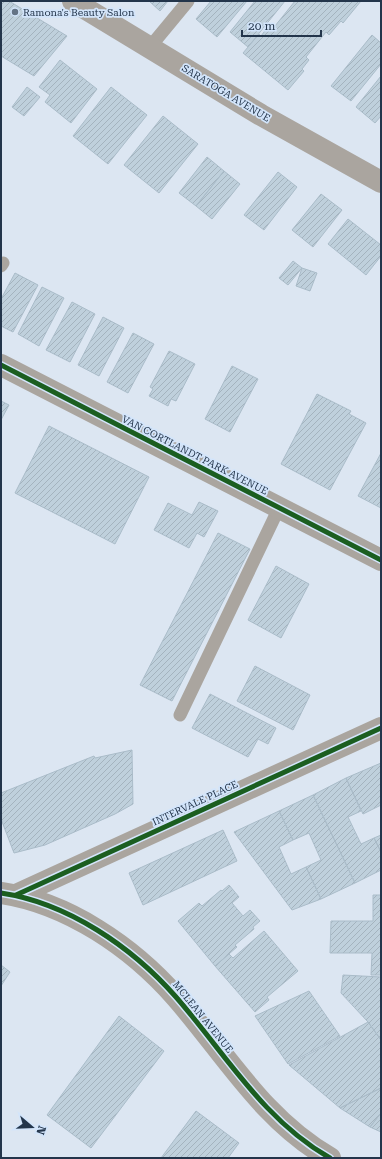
<svg xmlns="http://www.w3.org/2000/svg" width="382" height="1159" font-family="'Roboto Serif',serif">
<defs>
<pattern id="building-hatch" width="6" height="6" patternUnits="userSpaceOnUse"><rect width="6" height="6" fill="#bfd0dc"/><path d="M-1 1l2-2M0 6l6-6M5 7l2-2" fill="none" stroke="#a4b3be"/></pattern>
</defs>
<rect width="100%" height="100%" fill="#dce6f2"/>
<path fill="url(#building-hatch)" stroke="#aabcc9" d="M1,1H9L67,36L34,76L1,56Z
M149,1H168L160,11Z
M211,1H247L217,37L196,19Z
M255,1H285L248,47L230,32Z
M295,1H361L343,23L341,21L329,35L326,32L306,57L309,60L302,69L304,71L288,90L243,53L259,34L261,36L267,28L271,31Z
M372,35L381,43V64L351,101L331,86Z
M60,60L97,89L71,123L45,102L50,95L39,87Z
M381,76V116L375,123L356,107Z
M27,87L40,97L24,116L12,107Z
M111,87L147,115L108,164L73,136Z
M163,116L198,144L159,193L124,165Z
M207,157L224,171L196,206L179,193Z
M224,171L240,184L212,219L196,206Z
M278,172L297,187L264,230L244,215Z
M321,194L342,210L313,247L292,230Z
M348,219L381,245V256L366,275L328,244Z
M293,261L302,268L288,285L279,278Z
M302,268L317,273L310,291L296,286Z
M15,273L38,285L13,332L1,326V299Z
M42,287L64,298L39,346L18,334Z
M72,302L95,314L70,362L46,350Z
M103,317L124,328L99,376L78,365Z
M133,333L154,344L128,393L107,382Z
M169,351L195,364L176,401L171,399L168,406L149,396L153,389L150,387Z
M232,366L258,379L230,432L205,419Z
M317,394L351,411L349,414L366,423L330,490L281,464Z
M1,401L9,405L1,420Z
M49,426L149,477L115,544L15,493Z
M381,453V508L358,496Z
M199,502L218,511L204,537L197,533L189,548L154,530L168,503L192,515Z
M218,533L250,549L172,701L140,685Z
M276,566L309,584L281,638L248,620Z
M255,666L310,695L293,730L237,701Z
M210,694L276,728L268,744L258,739L248,757L192,728Z
M132,750L133,804L115,814L45,845L14,853L1,819V793L94,756L95,758Z
M381,763V805L363,814L346,778Z
M346,778L361,811L348,817L361,844L374,838L381,852V870L355,883L313,795Z
M313,795L355,883L321,899L306,867L321,860L309,833L293,840L279,811Z
M279,811L293,840L279,847L291,874L306,867L321,899L292,910L234,832Z
M223,830L237,861L143,905L129,873Z
M381,835V852L374,838Z
M229,885L239,897L232,903L243,916L250,910L260,921L253,927L254,929L235,945L237,947L215,966L178,921L199,903L202,906L221,890L222,891Z
M373,895H381V975H371L372,953H330L331,921H373Z
M264,931L298,971L267,997L269,1000L255,1012L215,966L229,954L233,958Z
M1,965L10,972L1,986Z
M343,975L381,977V1040L368,1022L341,993Z
M309,991L340,1036L288,1064L255,1016Z
M119,1016L164,1051L91,1148L47,1115Z
M368,1022L381,1040V1088L340,1108L289,1065Z
M381,1088V1113L370,1127L340,1108Z
M196,1111L239,1143L228,1158H161Z
M381,1113V1132L370,1127Z"/>
<g fill="none" stroke-linecap="round" stroke-linejoin="round">
<path stroke="#aaa59f" stroke-width="13" d="M150,47L188,1
M1,266L3,263
M180,715L279,508"/>
<path stroke="#aaa59f" stroke-width="22" d="M73,1L261,115L381,182
M16,895L381,728"/>
<path stroke="#aaa59f" stroke-width="22" d="M1,365L381,560
M1,893C68,903 132,947 176,997C225,1053 263,1120 330,1158"/>
<defs>
<path id="cycleway" d="M1,365L381,560
M1,893C68,903 132,947 176,997C225,1053 263,1120 330,1158
M16,895L381,728"/>
</defs>
<use href="#cycleway" stroke="#d3e5fb" stroke-width="8"/>
<use href="#cycleway" stroke="#1b5e20" stroke-width="5"/>
</g>
<circle fill="#647385" stroke="#d3e5fb" stroke-width="1.5" cx="15" cy="12" r="4"/>
<g text-anchor="middle" dominant-baseline="central" stroke-width="3.5" stroke-linejoin="round" paint-order="stroke">
<g font-size="10" fill="#23354b" stroke="#d3e5fb" text-anchor="start">
<text x="23" y="12">Ramona's Beauty Salon</text>
</g>
<g font-size="10" fill="#23354b" stroke="#d3e5fb">
<text transform="translate(226 93) rotate(31)">SARATOGA AVENUE</text>
<text transform="translate(195 455) rotate(27)">VAN CORTLANDT PARK AVENUE</text>
<text transform="translate(195 803) rotate(-25)">INTERVALE PLACE</text>
<text transform="translate(203 1017) rotate(51)">MCLEAN AVENUE</text>
</g>
</g>
<rect width="382" height="1159" fill="none" stroke="#23354b" stroke-width="4"/>
<g transform="translate(32 1127) rotate(109)" stroke="#d3e5fb" stroke-width="3" paint-order="stroke">
<path d="M0-3L7 15L0 10L-7 15Z" fill="#23354b"/>
<text y="-6" font-size="11" font-weight="bold" text-anchor="middle" fill="#23354b">N</text>
</g>
<path d="M242 30v6h79v-6" fill="none" stroke="#23354b" stroke-width="2"/>
<text x="248" y="30" font-size="12" fill="#23354b" stroke="#d3e5fb" stroke-width="3" paint-order="stroke">20 m</text>
</svg>
